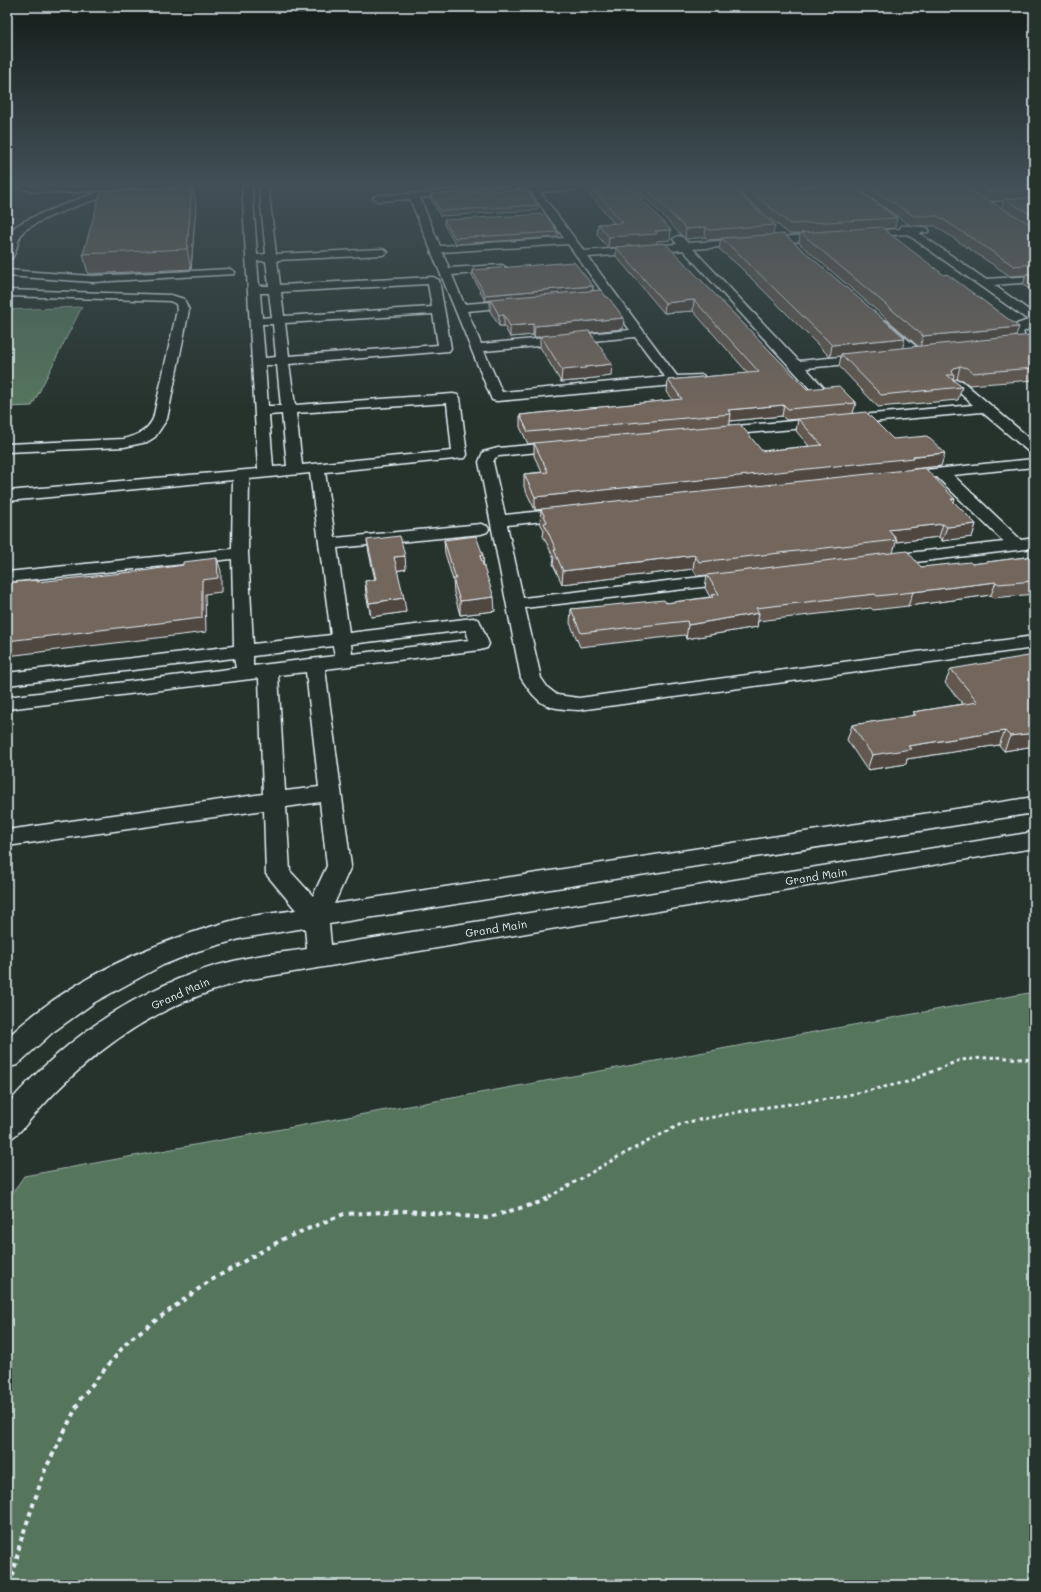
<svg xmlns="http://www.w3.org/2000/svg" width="1041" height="1592" font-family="Mali,sans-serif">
<rect width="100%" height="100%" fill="#26332d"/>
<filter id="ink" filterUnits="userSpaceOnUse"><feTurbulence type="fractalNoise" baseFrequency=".025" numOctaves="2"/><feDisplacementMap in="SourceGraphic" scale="8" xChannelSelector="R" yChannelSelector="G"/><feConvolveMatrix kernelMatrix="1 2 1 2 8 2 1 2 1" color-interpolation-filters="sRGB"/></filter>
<g filter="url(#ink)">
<path fill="#54745d" stroke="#9eb2aa" d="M82,307L32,406L7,407V310Z
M1034,992V1585H7V1201L24,1176Z"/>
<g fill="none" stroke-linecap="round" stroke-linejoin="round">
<defs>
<path id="minor" d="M16,185L60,187L145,185L140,188L115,189L113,193C85,204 49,214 25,230C15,237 19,258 7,261C7,251 6,236 14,228C25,217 86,197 103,190C86,192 28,197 16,185Z
M242,185H252L257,255L266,254L259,185H268L276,254L383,249L388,252L383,255L277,260L280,285L433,277L439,280L451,348L449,351L289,364L295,405L453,394L458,395L460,398L467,455L465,458L325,472L335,538L481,524L487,526L489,529L487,532L481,534L337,548L349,633L473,618L479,620L489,644L487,648L480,650L325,669L351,866L334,904L1034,797V813L329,924L331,945L1034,832V848L246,980C182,998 131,1024 81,1068C66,1081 51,1096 38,1111C27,1122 21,1134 7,1140V1105C69,1033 153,977 247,958C266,954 287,952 307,949L305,928L243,938L198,951L163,965L95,1002L53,1032L17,1065L7,1068V1038C71,977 157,940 242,918C259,914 278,913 296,910L266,874L264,810L7,846V830L263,794L259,678L7,709V697L236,668L234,658L7,685V673L234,646L232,559L7,582V572L232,549L233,480L7,501V491L258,469ZM257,261H266L269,286H259ZM428,284L432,307L284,316L281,292ZM260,293H269L272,317L262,318ZM433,314L438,345L289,356L285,323ZM262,324H273L276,357L265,358ZM265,365H277L281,406H268ZM447,403L452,451L302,465L296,413ZM282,414L287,466L273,467L269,415ZM310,473L331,635L253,644L248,553L249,479ZM466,630L469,640L352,654L351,644ZM333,646L335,656L253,666V656ZM306,672L319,787L285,791L278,675ZM320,802L327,866L313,896L290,871L286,807Z
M576,185L578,187L573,190L540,192L584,251L677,244L673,239L678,236L682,237L688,243L900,229L901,226C903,225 925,227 928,228L929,230L928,232L919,233L985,279L1034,276V282L994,285L1034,314V326L1023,332L1025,337L1034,343V351L1018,344L1011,331L1017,324L1028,320L907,234L693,249L799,361L869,354L875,358L869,362L806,368L825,389L823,392H813L683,250L588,257L677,376L703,375L705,378L703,381L674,385L497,401L492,400L410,199L378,201L373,198L378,195L431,193V197L420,198L440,246L564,238L531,192L523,193L518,190L520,188ZM568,244L630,330L481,344L467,311L519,306L525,303L519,300L464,304L452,275L502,271L507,268L502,265L449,268L442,252ZM635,337L665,377L502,392L484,351Z
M1034,200V206L987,209L982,206L987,203Z
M230,269L235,272L234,274L93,282L7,276V270L93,276Z
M7,290L171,295L184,299L189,310L167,419L155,437L147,442L124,447L7,452V444L124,439C138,435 146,432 153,419L177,310L176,304L170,301L7,296Z
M882,320L886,321L920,350L922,353L920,356H912L878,327L876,324Z
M957,380L962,381L1034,442V453L1029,452L982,412L714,436L709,435L707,432L709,429L714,428L973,405L950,384L952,381Z
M563,442L568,443L570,446L568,449L499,456L495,458L493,462L505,515L571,508L577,510L579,513L577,516L571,518L507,525L523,598L735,573L741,574L744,578L741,582L735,583L525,608L541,678L548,688L557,695L579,698L1034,636V648L579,710C545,708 540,707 521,678L479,462L483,452L498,448Z
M1034,459V467L953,475L1021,540L1034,538V548L882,566L876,565L873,561L876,557L882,556L1004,542L937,477L901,481L896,479L893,476L896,473Z"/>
</defs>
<use href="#minor" stroke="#e8f1f8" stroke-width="3"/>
<path stroke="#e8f1f8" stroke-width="3" stroke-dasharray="3.5 3.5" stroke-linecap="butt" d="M549,1197L618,1157L683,1123L754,1109L834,1098L907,1082L960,1060L996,1057L1034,1060"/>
<path stroke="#e8f1f8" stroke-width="4" stroke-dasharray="4.5 4.5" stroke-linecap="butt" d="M11,1585L20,1543L45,1470L81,1398L129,1340L208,1282L283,1239L344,1214L407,1211L486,1218L541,1202L551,1196"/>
<use href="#minor" fill="#26332d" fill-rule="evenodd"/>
</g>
<path fill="#625850" stroke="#e8f1f8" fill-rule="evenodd" d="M424,185H520V186L427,191Z
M582,185H629L670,240L657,241L656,244L807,389L856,403L853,413L893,439L941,466L911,469L910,470L954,502L976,524L972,537L942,541L939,537L896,542L893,553L921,567L972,564L1034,556V594L993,598L991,595L908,606L873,610L871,608L758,621L757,627L686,639L685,635L580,647L570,623L571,609L666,603L710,597L705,588L707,575L697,576L693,569L562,584L553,564L554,558L543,536L544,530L540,523L541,510H535L524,487V474L542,472L534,456V443L528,444L520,427V415L673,400L667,392L668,380L748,373L693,311L664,313L616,256V247L608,248L597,235L598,224L614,223ZM782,416L786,420L798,419L796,431L809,446L762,451L730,425V421Z
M633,185H728L775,225L773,235L903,348L919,347L799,243L800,234H789L730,185H1034V292L1023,285L1026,275L1010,276L935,226H911L856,188L897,218L895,228L883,229L1016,337L1034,338V380L969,385L963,380L957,379L953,380L962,387L958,400L878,407L839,366L841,356L830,357L738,265L719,249L721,239L708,240L705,237L685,239ZM990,201H1004L1001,208Z
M431,194L538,205V210L440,216L431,199Z
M196,204L191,269L88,274L83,254Z
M444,220L558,232V237L456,244L444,225Z
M472,270L593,286V291L623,329L590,332L611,376L586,379V380L561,382L540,347V337H534L533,335L510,337L504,326H499L490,311V300L485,301L472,275Z
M367,540L406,569L397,571L406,612L371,617L366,595L365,581L375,580L369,553Z
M444,540L483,567L495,611L460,615L454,593L453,580L445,553Z
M951,669L1034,746L1004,751L999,745L907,759L906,764L867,770L847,740L852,725L912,716L913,712L963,704L945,683Z"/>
<path fill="#504741" stroke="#e8f1f8" d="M192,186L196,204L191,269L187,249Z
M706,227L705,237L685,239L686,229Z
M671,230L670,240L657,241L656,244L608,248L609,237L655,231Z
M593,286V291L485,301V295Z
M694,300L693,311L664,313L665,303Z
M499,315H504V326H499Z
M624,318L623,329L541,337V336L540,337H534L535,326Z
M533,324V335L510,337V326Z
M1019,327L1015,338L920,347L923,336Z
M905,338L902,350L841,354V356L830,357L832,345Z
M612,364L611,376L586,379V380L561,382L562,370L585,367Z
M960,366L957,379L953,380L954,375L952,372L954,368Z
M784,405L782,416L730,421L731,414L728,410Z
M945,453L941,466L911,469L910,471L535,510V497Z
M951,499H955L951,512Z
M943,524L939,537L896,542L897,540L888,530Z
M976,524L972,537L942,541L947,527Z
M483,555L484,569L480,556Z
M695,555L693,569L562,584L563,571Z
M405,556L406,569L395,571L394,557Z
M217,558L221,571V592L205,594L206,632L7,656V641L202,580Z
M996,582L991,595L908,606L913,592Z
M494,597L495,611L460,615V601Z
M404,598L406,612L371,617L369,603Z
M759,613L757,627L686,639L688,625Z
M1005,731L999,745L907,759L906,764L867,770L872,755L908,746Z
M1034,733V746L1004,751L1010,736Z"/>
<path fill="#72665d" stroke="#e8f1f8" d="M426,185H458L427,186Z
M590,185H629L671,230L655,231L657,234L609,237L598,224L623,223Z
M643,185H728L775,225L709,230L706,227L686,229Z
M743,185H851L897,218L790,224Z
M867,185H960L1034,226V264L1014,266L938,216H914Z
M977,185H1034V189L990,192Z
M192,186L187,249L83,254L101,191Z
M526,189L538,205L440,211L431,194Z
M1034,198V216L1004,199Z
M545,214L558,232L455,238L444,220Z
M881,227L944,275L947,274L1019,327L923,336L801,233Z
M784,234L905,338L832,345L739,254L721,238Z
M665,243L807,389L839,386L856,403L788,409L784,405L728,410L731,414L528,432L520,415L682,399L668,380L759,372L694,300L665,303L616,247Z
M574,262L593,286L485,295L472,270Z
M1034,273V279L1026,274Z
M601,290L606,297H608L624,318L535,326L533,324L510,326L504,315H499L490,299Z
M589,331L612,364L585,367L586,368L562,370L541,336Z
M1031,335L1034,338V368L973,373L967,368L960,366L954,368L952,372L954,375H947L962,387L881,395L841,354Z
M866,412L893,439L927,436L945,453L913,456L914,458L535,497L524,474L548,472L534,443L740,424L762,451L822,445L798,419Z
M925,468L955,499H951L976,524L947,527L943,524L888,530L897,540L699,562L695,555L563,571L554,550H556L544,523L547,522L541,509Z
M400,536L405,556L394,557L404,598L369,603L365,581L376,579L367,540Z
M476,536L483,555L480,556L494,597L460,601L453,579H456L444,540Z
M907,551L921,567L970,562L972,564L1034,556V581L999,584L996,582L913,592L877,596L875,594L756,608L759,613L688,625L687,621L581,633L571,609L664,600L666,603L713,597L711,595L719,594L707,575Z
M217,558L218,578L202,580V618L7,641V583L37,580V582L142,571L183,565V562Z
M1034,655V733L1010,736L1005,731L908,746L911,749L872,755L852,725L916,715L913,712L978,702L951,669Z"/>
</g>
<linearGradient id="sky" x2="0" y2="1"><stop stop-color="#151c19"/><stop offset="0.45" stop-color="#415057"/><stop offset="1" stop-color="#415057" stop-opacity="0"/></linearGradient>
<rect width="1041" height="408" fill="url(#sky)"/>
<g text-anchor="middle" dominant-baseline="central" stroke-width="4" stroke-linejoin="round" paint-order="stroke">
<g font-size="11" fill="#e8f1f8" stroke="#26332d">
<text transform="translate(816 876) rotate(-9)">Grand Main</text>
<text transform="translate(496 928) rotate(-9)">Grand Main</text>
<text transform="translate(180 993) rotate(-24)">Grand Main</text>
</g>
</g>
<rect width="1041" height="1592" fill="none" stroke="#26332d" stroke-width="24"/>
<rect x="12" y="12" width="1017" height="1568" fill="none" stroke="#e8f1f8" stroke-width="1.5" filter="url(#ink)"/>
</svg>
